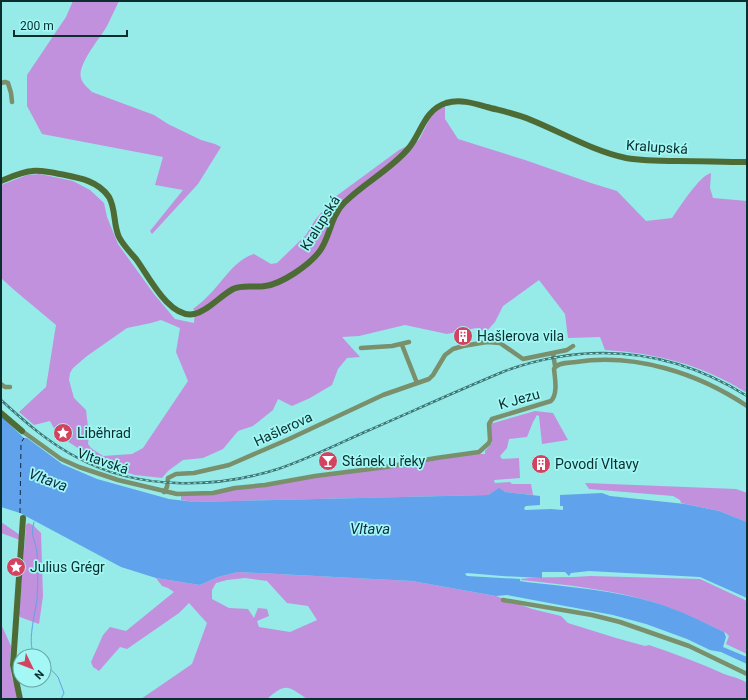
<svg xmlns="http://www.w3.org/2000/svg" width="748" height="700" font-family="Roboto,sans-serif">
<rect width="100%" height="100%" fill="#96eae7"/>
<path fill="#c191dd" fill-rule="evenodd" d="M73,1H119C115,9 111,18 107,26C100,38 77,65 81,78C82,83 88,88 92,92L154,115L168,124L201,140L215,144L221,147L198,184L152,234L150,231L183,190L155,185L163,157L42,134L27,106V75L66,17Z
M445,106V119L458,139L525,160L591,183L617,191L646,221L672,218C680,207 699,176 711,173L710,188L713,198L747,201V393C704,365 656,353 605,350L600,337L568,338L565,314L539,280L503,306L495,322L486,332L476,328L447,334L405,325L359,336L342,337L360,357L347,358L338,369L332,385L310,398L292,406L278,399L273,410L253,426L238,431L223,449L203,458L183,460L168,471L162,478L135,475L97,463V459C79,448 59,440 50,421L34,425L19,412L46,387L56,325L13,289L1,278V185L27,175L40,174L73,181L90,190L104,203L107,217L118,244L154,294L175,319L194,323L195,311L193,309C200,304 206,298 212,292C225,278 235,260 254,254L271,264L277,263L306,235L315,220L335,197L399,150L419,140L433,112ZM161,320L180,328L176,352L188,381L143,448L132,454L103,456L91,448L88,444L89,436L86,410L74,398L69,380L70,373L73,368L87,356L127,328L151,323Z
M535,411L553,413L568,440L542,444L539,416L537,415L533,422L527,437L509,439L507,448L500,456L502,459L519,458L520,478L494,480L495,483L510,482L512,484H531L533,495L505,492L498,489L488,495L195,502L181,500V494L213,493L467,454H485V451L492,443L490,424Z
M585,483L736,489L747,493V522L719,511L681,503L680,500L673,496L589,489Z
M1,522L20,535V540L1,533Z
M28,523L33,525L41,533L43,596L39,624L20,617L19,614L26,525Z
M238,572L412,581L496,596L532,609L561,616L568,623L616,638L645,646L649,645C675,654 700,663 724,674C732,677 740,678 747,683V699H307C288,686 286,682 267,699H141L192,664L207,623L189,603L179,613L127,649L120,647L99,671L93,667L91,662L103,635L110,627L126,631L174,592L168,588L162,586L156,578L200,585L218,577ZM245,578L267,581L287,603L308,606L317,620L290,632L259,627L257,621L269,616L267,609L258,608L254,618L248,609L229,608L212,599V590L216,583L227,580Z
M591,576L700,579L747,601V654L726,644L729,636L726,633C703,622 680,611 656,603C612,589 566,585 521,580V579C544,576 567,578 591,576Z
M1,624L11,646L10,665L12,678L18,693L22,699H1Z"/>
<path fill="#60a2eb" d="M1,416L24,438H27L62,464L97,479L169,499L195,502L488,495L499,488L505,492L540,496V505L526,506L524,508L525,510L551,509L563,510V506H560V495L602,493L610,496L685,504L719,511L747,522V598L700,577L589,571L571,573L569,576L565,572H542V578L502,576L467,573L465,574L467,576L520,579V581L526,582C569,587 614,590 656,603C679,610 701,621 724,632L726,637L723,647L747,657V664L721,652L710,650L687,639L646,624L613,615L507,595L496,596L412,581L238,572L218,577L200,585L156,578L121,567L20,513L1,507Z"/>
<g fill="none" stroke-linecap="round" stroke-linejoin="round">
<path stroke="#60a2eb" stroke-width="1" d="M34,522C30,537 35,538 37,552C38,566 38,585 37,599C36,611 25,648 36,656
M44,662L58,677L64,693L61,699"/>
<path stroke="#0f2a47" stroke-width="1" stroke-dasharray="5 4" stroke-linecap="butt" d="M20,513L21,443L24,438"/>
<path stroke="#7a8f6b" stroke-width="4.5" d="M1,83L5,82L8,83L11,93L12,102
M402,345L417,383
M361,348L392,346L409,342
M553,353L555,366
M1,384L5,387H10
M22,431L61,459L79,467L118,480L177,494L213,493L235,488L265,485L315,476L386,467L436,458L479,452L489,443L490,440L489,424L492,419L551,401C558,394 555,379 554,369C557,362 569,363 576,362C635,353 698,373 747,406
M164,492L167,487L168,478L176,474L194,473L229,465L289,439L383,395L429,379L433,375L445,355L453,349L463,346L487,342L500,343L523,359L567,350L573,346
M503,600L592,615L620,622L689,646L747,674"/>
<path stroke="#4d6b35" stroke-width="6" d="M1,181C11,177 21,172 32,171C40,170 47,172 55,173C74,177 97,179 109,197C116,209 113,224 119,237C123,245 130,252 136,259C148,275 169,319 194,314C208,311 220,296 233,289C244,284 254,288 265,286C282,284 309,265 319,252C330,238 330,217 344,203C364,183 390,170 408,149C421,134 424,110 446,103C460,99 473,103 487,107C502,111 517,114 531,120C563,133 593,151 626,158C643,161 660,161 677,161C700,161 724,162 747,162
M1,413L22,431
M20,699L13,665L23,518"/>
<defs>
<path id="rail" d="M1,400C25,422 49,443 78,458C137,490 215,489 278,469C308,459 338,444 367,431C413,411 459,390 505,371C589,341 671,349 747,396"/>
</defs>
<use href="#rail" stroke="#3e7674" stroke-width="2.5"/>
<use href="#rail" stroke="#a3f7f4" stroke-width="1" stroke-dasharray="3" stroke-linecap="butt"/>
</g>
<defs>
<symbol id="building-disc" viewBox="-11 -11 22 22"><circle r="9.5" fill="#d34360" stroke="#a3f7f4"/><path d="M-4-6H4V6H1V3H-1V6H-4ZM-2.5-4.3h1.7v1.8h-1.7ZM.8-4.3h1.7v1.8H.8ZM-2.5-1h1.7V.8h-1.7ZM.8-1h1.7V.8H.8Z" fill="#fff"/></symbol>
<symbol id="sight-disc" viewBox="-11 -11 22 22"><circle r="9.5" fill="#d34360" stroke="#a3f7f4"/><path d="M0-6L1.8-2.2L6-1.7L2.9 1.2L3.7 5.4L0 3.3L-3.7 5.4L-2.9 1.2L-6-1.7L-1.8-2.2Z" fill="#fff"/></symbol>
<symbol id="bar-disc" viewBox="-11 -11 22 22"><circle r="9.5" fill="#d34360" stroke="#a3f7f4"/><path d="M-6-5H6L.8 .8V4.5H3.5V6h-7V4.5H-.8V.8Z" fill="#fff"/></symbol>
</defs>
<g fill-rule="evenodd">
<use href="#building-disc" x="452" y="325" width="22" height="22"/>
<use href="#sight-disc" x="52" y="422" width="22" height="22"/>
<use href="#bar-disc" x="317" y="450" width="22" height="22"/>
<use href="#building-disc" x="530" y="453" width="22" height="22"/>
<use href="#sight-disc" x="5" y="556" width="22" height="22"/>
</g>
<g text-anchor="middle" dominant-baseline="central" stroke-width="3.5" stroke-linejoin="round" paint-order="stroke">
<g font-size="14" fill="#082e2d" stroke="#a3f7f4">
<text transform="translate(657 147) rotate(4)">Kralupská</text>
<text transform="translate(320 223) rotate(-58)">Kralupská</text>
<text transform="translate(519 399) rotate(-16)">K Jezu</text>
<text transform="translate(283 429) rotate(-25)">Hašlerova</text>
<text transform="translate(103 461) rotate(19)">Vltavská</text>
</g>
<g font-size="14" fill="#082e2d" stroke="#a3f7f4" text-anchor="start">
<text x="477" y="336">Hašlerova vila</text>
<text x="77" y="433">Liběhrad</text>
<text x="342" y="461">Stánek u řeky</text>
<text x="555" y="464">Povodí Vltavy</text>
<text x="30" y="567">Julius Grégr</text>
</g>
<g font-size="15" font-style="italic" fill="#0f2a47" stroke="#a3f7f4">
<text transform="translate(48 480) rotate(20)">Vltava</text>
<text x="370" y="529">Vltava</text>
</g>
</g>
<rect width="748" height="700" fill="none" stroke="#082e2d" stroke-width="4"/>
<g transform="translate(32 668) rotate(133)"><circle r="19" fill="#a3f7f4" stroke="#65a7a4"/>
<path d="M0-3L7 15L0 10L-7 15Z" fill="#d34360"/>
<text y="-6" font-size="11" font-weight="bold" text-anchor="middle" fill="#082e2d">N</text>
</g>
<path d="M14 30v6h113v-6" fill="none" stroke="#082e2d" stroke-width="2"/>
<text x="20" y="30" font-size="12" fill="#082e2d" stroke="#a3f7f4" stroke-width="3" paint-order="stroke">200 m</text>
</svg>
